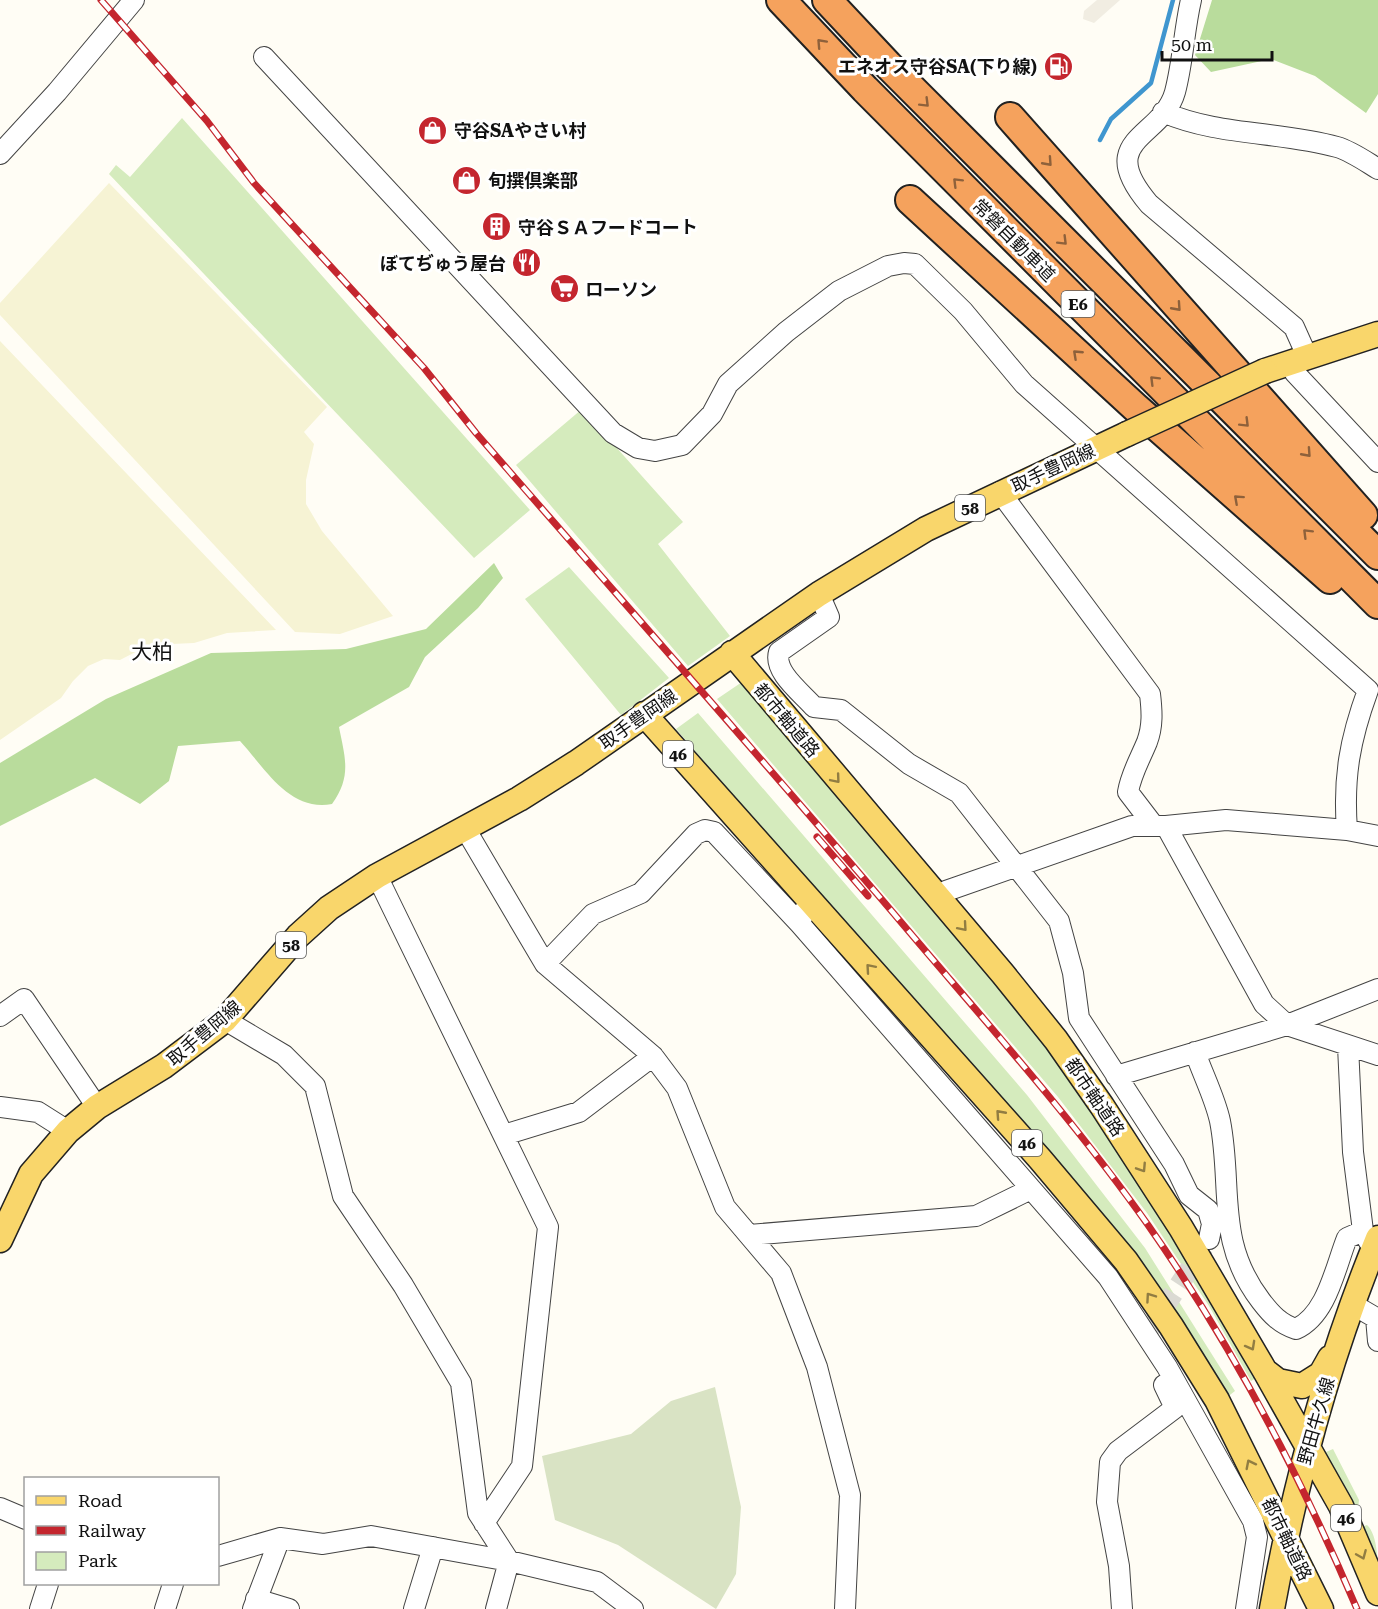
<svg xmlns="http://www.w3.org/2000/svg" width="1378" height="1609" font-family="'Roboto Serif','Noto Sans JP',serif">
<rect width="100%" height="100%" fill="#fffdf5"/>
<path fill="#f6f3d4" d="M109,183L327,407L304,432L314,444L306,480V504L322,531L393,616L340,634L295,632L0,315V303Z
M0,341L276,630L227,633L194,643L149,645L120,660L104,659L88,666L73,681L61,698L0,740Z"/>
<path fill="#d5ebbd" d="M182,118L530,510L474,558L109,174L116,165L130,177Z
M582,409L683,522L658,544L730,636L688,666L516,465Z
M569,567L669,678L621,715L525,599Z
M745,680L1072,1072L1260,1376L1251,1381L1209,1306L1147,1213L1058,1097L717,699Z
M698,713L1027,1095L1145,1248L1235,1391L1226,1398L933,1028L676,729Z
M1324,1449L1326,1452L1333,1449L1359,1500L1358,1510L1348,1514L1324,1456Z
M1367,1525C1378,1535 1378,1564 1378,1580L1355,1529Z"/>
<path fill="#b9dc9c" d="M1212,0H1378V94L1366,113L1315,76L1271,59L1211,72L1195,55Z
M494,563L503,578L478,608L425,657L409,687L339,727C345,758 352,776 332,804C289,812 265,768 240,741L178,746L169,781L140,804L95,778L0,826V763L106,699L211,653L346,649L426,629Z"/>
<path fill="#d9e3c4" d="M715,1387L741,1507L736,1574L716,1609L618,1545L555,1520L542,1456L631,1434L671,1401Z"/>
<path fill="#f1ede2" d="M1097,0H1120L1094,23L1083,19L1084,11Z"/>
<g fill="none" stroke-linecap="round" stroke-linejoin="round">
<path stroke="#3f96cf" stroke-width="4.5" d="M1100,140L1111,119L1151,83L1173,0"/>
<path stroke="#dbdad3" stroke-width="20" stroke-dasharray="20 10" stroke-linecap="butt" d="M1146,1335L1204,1247"/>
<defs>
<path id="minor" d="M1191,0C1184,30 1183,62 1175,92C1162,139 1093,138 1149,204L1294,327L1307,356
M264,57L613,433L638,448L655,451L682,445L712,414L728,384L786,332L839,291L888,266L904,263L915,264L963,311L1024,384L1368,690C1350,739 1343,777 1347,830L1378,836
M1163,112C1218,136 1279,131 1337,147C1351,151 1365,161 1378,169
M0,154L57,92L134,0
M1289,362L1295,373L1378,462
M1000,492L1150,694C1152,711 1153,726 1147,742C1140,759 1131,774 1128,792L1154,826
M819,594L829,617L779,652C773,672 802,693 814,707L841,710L909,764L959,793L1059,921L1073,973L1079,1018L1174,1164L1189,1195L1208,1210L1212,1224L1209,1239
M1166,826L1226,820L1347,830
M466,830L545,964L653,1056L677,1088L725,1207L781,1273L817,1367L850,1495L845,1609
M377,876L548,1227L522,1466L484,1523
M936,897L946,891L1132,826H1166L1264,1004L1287,1025L1378,1055
M813,903L804,911L800,924L1108,1277L1167,1367L1253,1521L1257,1537L1246,1609
M545,964L593,914L641,893L696,834L705,830L714,832L800,924
M0,1016L24,999L97,1107
M225,1020L284,1055L315,1086L343,1196L403,1285L461,1383L478,1513L509,1561L496,1609
M1348,1046L1353,1152L1363,1231L1369,1242
M1195,1052C1203,1075 1215,1098 1220,1121C1233,1187 1215,1241 1261,1301C1271,1314 1280,1324 1296,1329C1327,1315 1335,1268 1347,1238L1363,1231
M1116,1076L1287,1025L1378,989
M0,1107L38,1112L68,1131
M504,1135L579,1112L653,1056
M749,1235L976,1216L1031,1189
M1352,1304L1376,1318L1378,1341
M0,1508L26,1519
M218,1556L280,1538L323,1544L371,1536L509,1561L597,1582L633,1609
M256,1599L289,1609
M40,1609L48,1584
M165,1609L173,1584
M253,1609L280,1538
M414,1609L433,1547
M1122,1609L1119,1566L1107,1502L1110,1462L1118,1451L1175,1408L1164,1385"/>
<path id="major" d="M1265,371L1378,334
M732,653L1003,974L1056,1040L1102,1106L1181,1228L1265,1371L1341,1506L1378,1593
M644,714L1040,1159L1126,1261L1171,1326L1217,1400L1321,1609
M0,1240L31,1174L68,1131L97,1107L164,1066L225,1020L298,936L329,908L377,876L519,799L576,763L819,594L926,529L1127,434
M1265,1371L1278,1381L1302,1386L1321,1374L1330,1358
M1272,1609C1295,1482 1329,1357 1378,1238"/>
<path id="highway" d="M781,0L865,89L1378,604
M827,0L888,65L1378,555
M1010,117L1363,515
M910,200L1135,407L1330,579"/>
</defs>
<use href="#minor" stroke="#444" stroke-width="22"/>
<use href="#major" stroke="#222" stroke-width="27"/>
<use href="#highway" stroke="#222" stroke-width="32"/>
<use href="#minor" stroke="#fff" stroke-width="20"/>
<use href="#major" stroke="#f9d66b" stroke-width="24"/>
<use href="#highway" stroke="#f5a25d" stroke-width="28"/>
<defs>
<path id="rail" d="M101,0L207,121L254,183L424,368L476,433C616,594 757,753 895,915C981,1017 1071,1116 1148,1225C1232,1345 1300,1475 1357,1609
M817,837L868,896"/>
</defs>
<use href="#rail" stroke="#c4262e" stroke-width="7"/>
<use href="#rail" stroke="#fff" stroke-width="4.5" stroke-dasharray="14" stroke-linecap="butt"/>
<defs>
<path id="major-bridge" d="M1127,434L1265,371"/>
</defs>
<use href="#major-bridge" stroke="#222" stroke-width="27" stroke-linecap="butt"/>
<use href="#major-bridge" stroke="#f9d66b" stroke-width="24"/>
</g>
<defs><path id="oneway-chevron" d="M-2-3.5L2.5 0L-2 3.5" fill="none" stroke-width="1.6" stroke-linecap="round" stroke-linejoin="round" transform="scale(1.5)"/></defs>
<g stroke="#8e613b">
<use href="#oneway-chevron" transform="translate(821 43) rotate(-133)"/>
<use href="#oneway-chevron" transform="translate(925 103) rotate(45)"/>
<use href="#oneway-chevron" transform="translate(1048 162) rotate(48)"/>
<use href="#oneway-chevron" transform="translate(957 182) rotate(-135)"/>
<use href="#oneway-chevron" transform="translate(1063 241) rotate(45)"/>
<use href="#oneway-chevron" transform="translate(1177 307) rotate(48)"/>
<use href="#oneway-chevron" transform="translate(1077 354) rotate(-137)"/>
<use href="#oneway-chevron" transform="translate(1154 380) rotate(-135)"/>
<use href="#oneway-chevron" transform="translate(1245 423) rotate(45)"/>
<use href="#oneway-chevron" transform="translate(1307 453) rotate(48)"/>
<use href="#oneway-chevron" transform="translate(1238 499) rotate(-138)"/>
<use href="#oneway-chevron" transform="translate(1307 533) rotate(-135)"/>
</g>
<g stroke="#917d42">
<use href="#oneway-chevron" transform="translate(836 779) rotate(50)"/>
<use href="#oneway-chevron" transform="translate(963 927) rotate(49)"/>
<use href="#oneway-chevron" transform="translate(870 968) rotate(-131)"/>
<use href="#oneway-chevron" transform="translate(1000 1114) rotate(-132)"/>
<use href="#oneway-chevron" transform="translate(1142 1168) rotate(57)"/>
<use href="#oneway-chevron" transform="translate(1150 1297) rotate(-125)"/>
<use href="#oneway-chevron" transform="translate(1251 1346) rotate(61)"/>
<use href="#oneway-chevron" transform="translate(1250 1464) rotate(-117)"/>
<use href="#oneway-chevron" transform="translate(1362 1555) rotate(67)"/>
</g>
<defs>
<symbol id="fuel-disc" viewBox="-11 -11 22 22"><circle r="9.5" fill="#c4262e" stroke="#fff"/><path d="M-5.5-6h7V0h2V4h1.3V-2.5L3-4.5l.8-.8L6-3V5H2.5V1h-1V6h-7ZM-4.2-4.7v3.2H.2V-4.7Z" fill="#fff"/></symbol>
<symbol id="shop-disc" viewBox="-11 -11 22 22"><circle r="9.5" fill="#c4262e" stroke="#fff"/><path d="M-5-2.5h2.3a2.7 3.5 0 0 1 5.4 0H5L5.5 6h-11ZM-1.5-2.5h3a1.5 2.3 0 0 0-3 0Z" fill="#fff"/></symbol>
<symbol id="building-disc" viewBox="-11 -11 22 22"><circle r="9.5" fill="#c4262e" stroke="#fff"/><path d="M-4-6H4V6H1V3H-1V6H-4ZM-2.5-4.3h1.7v1.8h-1.7ZM.8-4.3h1.7v1.8H.8ZM-2.5-1h1.7V.8h-1.7ZM.8-1h1.7V.8H.8Z" fill="#fff"/></symbol>
<symbol id="restaurant-disc" viewBox="-11 -11 22 22"><circle r="9.5" fill="#c4262e" stroke="#fff"/><path d="M-5-6h1v4h1v-4h1v4h1v-4h1v5L-1.5 .5V6h-2V.5L-5-1ZM5-6V6H3V1.5H1.5Q1.5-4 5-6Z" fill="#fff"/></symbol>
<symbol id="supermarket-disc" viewBox="-11 -11 22 22"><circle r="9.5" fill="#c4262e" stroke="#fff"/><path d="M-6-5.5h2.5l.6 2H6L4.5 2H-2.5L-4.4-4H-6ZM-1.5 3.2a1.3 1.3 0 1 0 .1 0ZM3 3.2a1.3 1.3 0 1 0 .1 0Z" fill="#fff"/></symbol>
</defs>
<g fill-rule="evenodd">
<use href="#fuel-disc" x="1042" y="50" width="33" height="33"/>
<use href="#shop-disc" x="416" y="114" width="33" height="33"/>
<use href="#shop-disc" x="450" y="164" width="33" height="33"/>
<use href="#building-disc" x="480" y="210" width="33" height="33"/>
<use href="#restaurant-disc" x="510" y="246" width="33" height="33"/>
<use href="#supermarket-disc" x="548" y="272" width="33" height="33"/>
</g>
<g text-anchor="middle" dominant-baseline="central" stroke-width="6" stroke-linejoin="round" paint-order="stroke">
<g fill="#fff" stroke="#585858" stroke-width="1.5">
<rect x="1061.5" y="291" width="33" height="26" rx="4.5"/>
<rect x="955" y="495" width="30" height="26" rx="4.5"/>
<rect x="663" y="741" width="30" height="26" rx="4.5"/>
<rect x="276" y="932" width="30" height="26" rx="4.5"/>
<rect x="1012" y="1130" width="30" height="26" rx="4.5"/>
<rect x="1331" y="1505" width="30" height="26" rx="4.5"/>
</g>
<g font-size="16" font-weight="bold" fill="#111">
<text x="1078" y="304">E6</text>
<text x="970" y="508">58</text>
<text x="678" y="754">46</text>
<text x="291" y="945">58</text>
<text x="1027" y="1143">46</text>
<text x="1346" y="1518">46</text>
</g>
<g font-size="18" font-weight="bold" fill="#111" stroke="#fff" text-anchor="start">
<text x="1037" y="66" text-anchor="end">エネオス守谷SA(下り線)</text>
<text x="454" y="130">守谷SAやさい村</text>
<text x="488" y="180">旬撰倶楽部</text>
<text x="518" y="227">守谷ＳＡフードコート</text>
<text x="506" y="263" text-anchor="end">ぼてぢゅう屋台</text>
<text x="585" y="289">ローソン</text>
</g>
<g font-size="18" fill="#111" stroke="#fff">
<text transform="translate(1014 240) rotate(45)">常磐自動車道</text>
<text transform="translate(1053 468) rotate(-25)">取手豊岡線</text>
<text transform="translate(638 719) rotate(-35)">取手豊岡線</text>
<text transform="translate(787 720) rotate(50)">都市軸道路</text>
<text transform="translate(204 1033) rotate(-40)">取手豊岡線</text>
<text transform="translate(1095 1097) rotate(56)">都市軸道路</text>
<text transform="translate(1316 1421) rotate(-74)">野田牛久線</text>
<text transform="translate(1287 1539) rotate(64)">都市軸道路</text>
</g>
<g font-size="21" fill="#111" stroke="#fff">
<text x="152" y="652">大柏</text>
</g>
</g>
<rect x="24" y="1477" width="195" height="108" fill="#ffffff" stroke="#a0a0a0" stroke-width="1.5"/>
<rect x="36" y="1496" width="30" height="9" fill="#f9d66b" stroke="#a0a0a0" stroke-width="1.5"/>
<text x="78" y="1507" font-size="18" fill="#111111">Road</text>
<rect x="36" y="1526" width="30" height="9" fill="#c4262e" stroke="#a0a0a0" stroke-width="1.5"/>
<text x="78" y="1537" font-size="18" fill="#111111">Railway</text>
<rect x="36" y="1552" width="30" height="18" fill="#d5ebbd" stroke="#a0a0a0" stroke-width="1.5"/>
<text x="78" y="1567" font-size="18" fill="#111111">Park</text>
<path d="M1162 51v9h110v-9" fill="none" stroke="#111111" stroke-width="3"/>
<text x="1171" y="51" font-size="18" fill="#111111" stroke="#ffffff" stroke-width="4.5" paint-order="stroke">50 m</text>
</svg>
